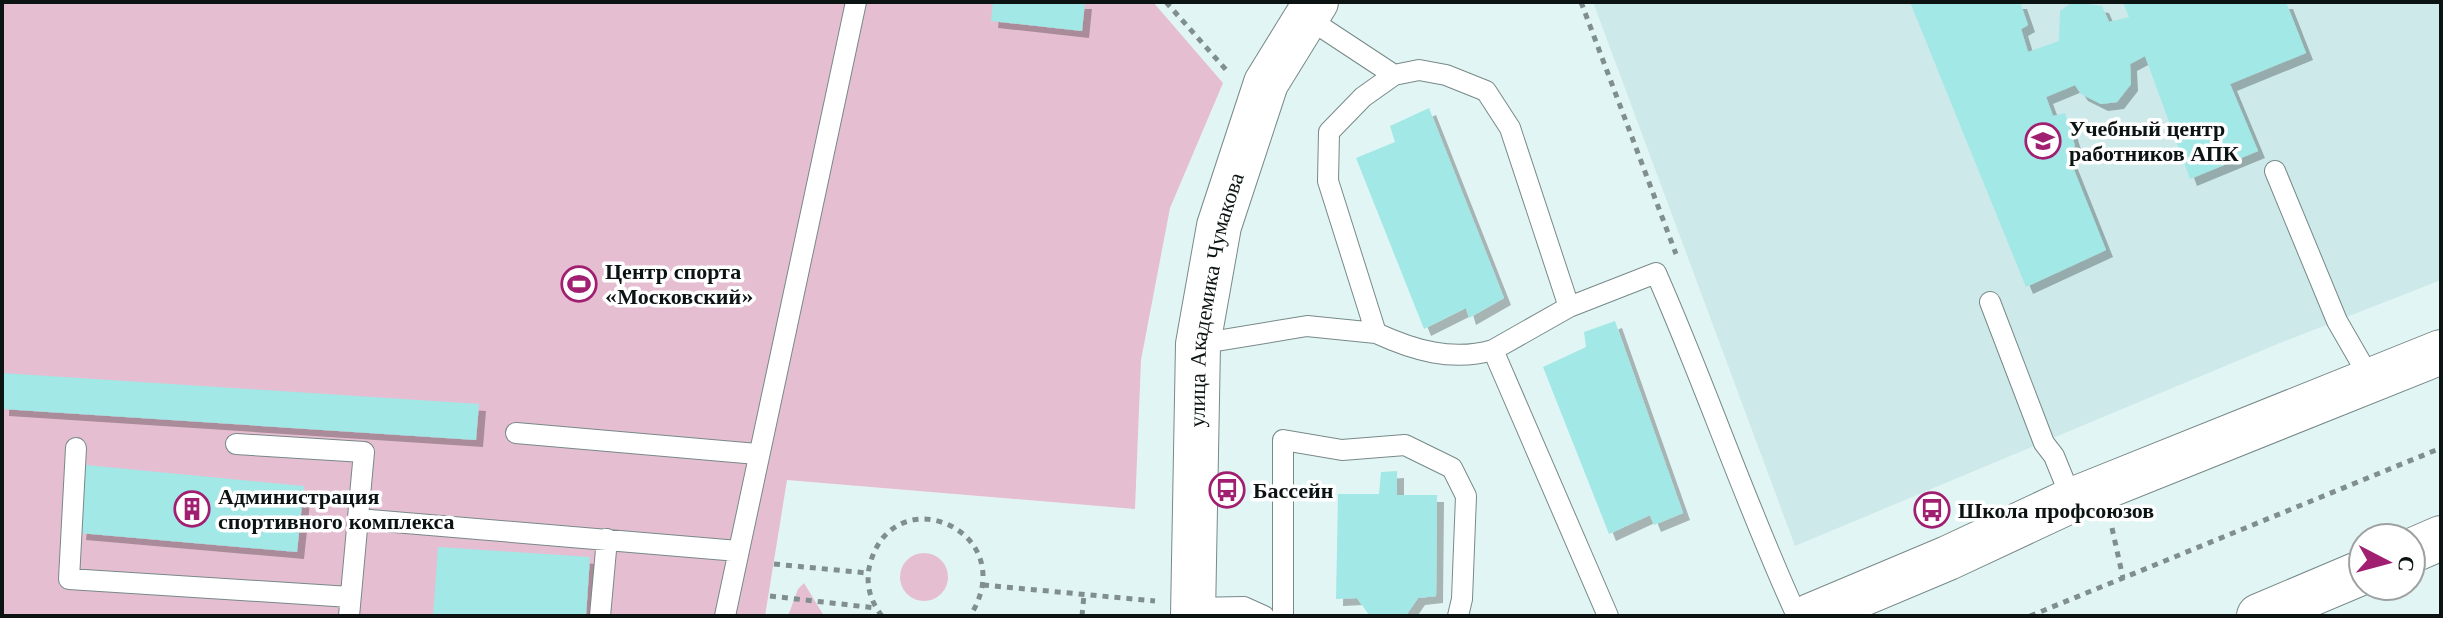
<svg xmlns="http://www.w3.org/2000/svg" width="2443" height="618" font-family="'Libre Baskerville',serif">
<defs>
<filter id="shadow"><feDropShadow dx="7" dy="7" stdDeviation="0" flood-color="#0004"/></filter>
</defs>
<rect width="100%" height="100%" fill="#e2f5f5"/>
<path fill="#cde9e9" d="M1593,2H2441V280L2280,343L1795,546Z"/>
<path fill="#e6bed1" d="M2,2H1153L1223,83L1170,208L1141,360L1135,509L787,480L765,616H2Z
M900 577a24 24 0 1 1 48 0a24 24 0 1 1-48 0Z
M804,583L824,616H788L798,589Z"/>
<path fill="#a1e8e7" filter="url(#shadow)" d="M993,2H1085L1082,31L991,21Z
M1910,2H2020L2028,25L2021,29L2028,52L2059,41L2060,11L2072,2L2102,6L2109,22L2129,17L2123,2H2286L2306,53L2230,84L2258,151L2190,179L2145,56L2130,64L2131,84L2117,102L2101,104L2081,94L2075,85L2046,97L2053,116L2065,113L2075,146L2068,155L2106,250L2026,287Z
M1429,108L1504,298L1469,318L1466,308L1424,329L1356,158L1395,142L1390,126Z
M1615,321L1683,513L1654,525L1650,515L1609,534L1543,367L1586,347L1584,332Z
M2,373L479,404L476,440L2,409Z
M86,465L304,486L297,552L79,533Z
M1397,471V495H1437L1436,596L1418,598L1407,614L1369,615L1357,598L1336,599L1338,494H1379L1381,472Z
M438,547L590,557L586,616H433Z"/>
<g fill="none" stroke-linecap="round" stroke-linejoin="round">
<defs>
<path id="service" d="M1306,17L1394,75
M2275,171L2337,321L2371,380
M1990,302L2044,443L2054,456L2072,500
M1569,307L1656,273C1706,386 1745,503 1797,616
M1198,344L1307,326L1376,333
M1493,350L1569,307L1510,128L1486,91L1446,75L1419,70L1394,75L1363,97L1329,132L1328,181L1376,333C1413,350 1452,362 1493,350L1608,616
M516,433L757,454
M236,444L364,452L349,616
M76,448L69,579L350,597
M358,519L738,551
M1192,608L1244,607L1264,616
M600,616L607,539
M725,616L856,2
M1283,616V440L1342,450L1405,445L1452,468L1466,496L1462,599L1458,616"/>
<g id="tertiary">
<path d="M2411,551L2441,538"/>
<path id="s1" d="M1193,616L1198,344L1219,226L1266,83L1316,2"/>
<path d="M1810,616L1948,558L2072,500L2441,352"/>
<path d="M2259,616L2363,572"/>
</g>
</defs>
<use href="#service" stroke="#778988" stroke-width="22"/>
<use href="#tertiary" stroke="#778988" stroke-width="46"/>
<path stroke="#808e8e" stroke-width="5" stroke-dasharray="6 6" stroke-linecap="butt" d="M1166,2L1228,72
M1581,2L1676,254
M2112,528L2123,578
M774,564L867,573
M983,585L1155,601
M770,596L876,608
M882,616C870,601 865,583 870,564C894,475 1024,532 970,616
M1082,616L1084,595
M2030,616L2441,448"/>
<use href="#service" stroke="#fff" stroke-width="20"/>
<use href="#tertiary" stroke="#fff" stroke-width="44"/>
</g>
<defs>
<symbol id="school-ring" viewBox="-11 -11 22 22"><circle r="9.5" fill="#fff" stroke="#a01f71" stroke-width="1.5"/><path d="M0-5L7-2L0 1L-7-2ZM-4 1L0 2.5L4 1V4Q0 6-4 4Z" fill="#a01f71"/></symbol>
<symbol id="stadium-ring" viewBox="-11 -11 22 22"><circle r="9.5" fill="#fff" stroke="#a01f71" stroke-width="1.5"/><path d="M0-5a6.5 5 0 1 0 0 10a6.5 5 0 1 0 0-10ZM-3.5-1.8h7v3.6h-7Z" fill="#a01f71"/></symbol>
<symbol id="bus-ring" viewBox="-11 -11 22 22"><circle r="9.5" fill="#fff" stroke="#a01f71" stroke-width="1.5"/><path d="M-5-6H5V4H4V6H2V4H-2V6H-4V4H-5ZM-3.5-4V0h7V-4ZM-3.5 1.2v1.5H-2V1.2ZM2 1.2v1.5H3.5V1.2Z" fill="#a01f71"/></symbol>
<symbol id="building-ring" viewBox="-11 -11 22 22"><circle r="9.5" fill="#fff" stroke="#a01f71" stroke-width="1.5"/><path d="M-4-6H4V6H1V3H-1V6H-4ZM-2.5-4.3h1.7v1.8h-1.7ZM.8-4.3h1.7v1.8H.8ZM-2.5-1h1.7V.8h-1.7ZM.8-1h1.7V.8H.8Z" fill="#a01f71"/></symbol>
</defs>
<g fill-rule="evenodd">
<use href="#school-ring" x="2023" y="121" width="40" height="40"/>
<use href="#stadium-ring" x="559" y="264" width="40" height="40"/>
<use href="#bus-ring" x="1207" y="470" width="40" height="40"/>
<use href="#building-ring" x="172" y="489" width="40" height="40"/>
<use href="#bus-ring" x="1912" y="490" width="40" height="40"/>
</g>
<g text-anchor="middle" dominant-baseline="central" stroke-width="7" stroke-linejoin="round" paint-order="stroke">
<g font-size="22" font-weight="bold" fill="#0c1313" stroke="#fff" text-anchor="start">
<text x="2069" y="128">Учебный центр<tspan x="2069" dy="25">работников АПК</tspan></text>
<text x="605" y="271">Центр спорта<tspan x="605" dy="25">«Московский»</tspan></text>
<text x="1253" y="490">Бассейн</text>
<text x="218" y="496">Администрация<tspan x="218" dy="25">спортивного комплекса</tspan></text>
<text x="1958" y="510">Школа профсоюзов</text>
</g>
<g font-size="22" fill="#0c1313" stroke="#fff">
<text stroke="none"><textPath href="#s1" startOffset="318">улица Академика Чумакова</textPath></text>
</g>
</g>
<rect width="2443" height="618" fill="none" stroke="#0c1313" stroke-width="8"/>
<g transform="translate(2387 562) rotate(96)"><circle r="38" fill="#ffffff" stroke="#9ea1a1" stroke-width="2"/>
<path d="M0-6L14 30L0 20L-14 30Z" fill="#a01f71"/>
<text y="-12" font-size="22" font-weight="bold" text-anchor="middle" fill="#0c1313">С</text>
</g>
</svg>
